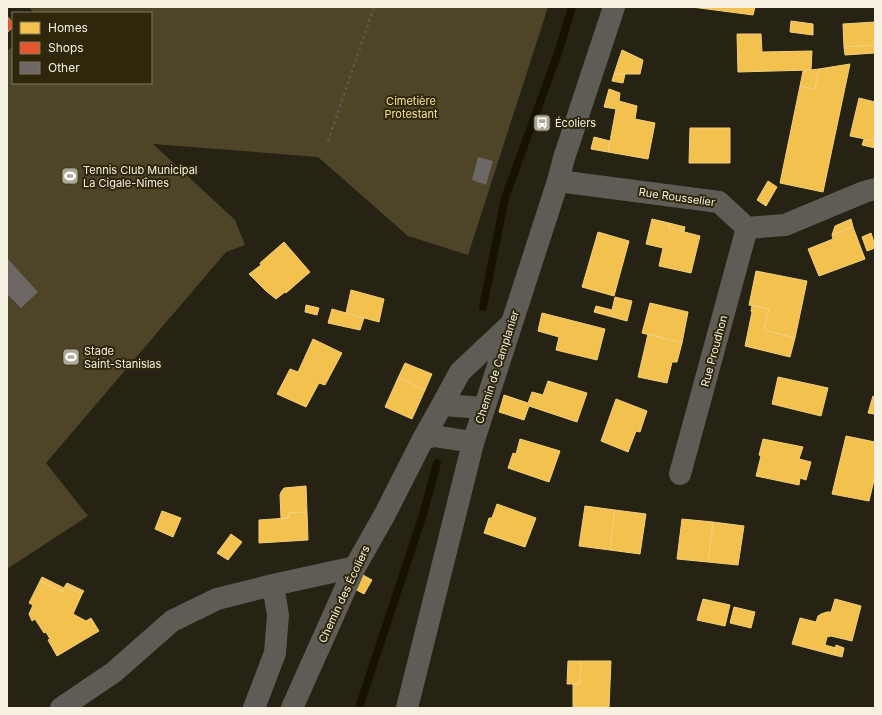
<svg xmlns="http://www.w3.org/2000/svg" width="882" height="715" font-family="Inter,sans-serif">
<rect width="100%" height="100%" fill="#262214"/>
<path fill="#4e4528" d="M29,7H548L468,255L408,236L318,157L153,144L235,220L245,245L226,252L46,463L88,516L7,569V51L13,46V83H151V13H34Z"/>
<path fill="#f2c14e" stroke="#f3cf7a" d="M692,7H755L753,15Z
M791,21L813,24V35L790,32Z
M875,22V45L844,47L843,24Z
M737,34H761L762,52L812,51L811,70L738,72Z
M875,45V53L845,55L844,47Z
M622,50L643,60L640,74H614Z
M850,64L823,192L780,183L800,86L815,89L819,69Z
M819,69L815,89L800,86L803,71Z
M614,74H625L623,83L612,81Z
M609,89L620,93L619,101L637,106L635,119L655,123L648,159L608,152L616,109L604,107Z
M859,98L875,102V141L850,136Z
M690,128H730V163H689Z
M594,137L610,141L608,152L591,149Z
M864,139L875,141V148L862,145Z
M768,181L777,187L766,206L757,200Z
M652,219L669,223V228L700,236L691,273L659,266L663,248L646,244Z
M851,219L853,227L832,235L835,226Z
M669,223L685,227L684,232L669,228Z
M853,227L865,259L819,276L808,249L833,239L832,235Z
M598,232L629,241L614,296L582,287Z
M871,233L875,245V248L867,251L862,237Z
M284,242L310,272L286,293L285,292L276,299L266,291L249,274L261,265L260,263Z
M756,271L807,281L795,338L764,330L769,309L749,305Z
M351,290L384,299L379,322L346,313Z
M615,297L632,301L627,321L594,312L596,306L612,310Z
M650,303L688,312L682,343L642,333Z
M306,305L319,308L317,315L305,312Z
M752,305L769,309L764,330L795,338L790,357L745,346L752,312L751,311Z
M332,309L364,318L360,330L328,323Z
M542,313L605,329L597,360L556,350L559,337L538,331Z
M648,334L682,343L677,362H672L667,383L638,377Z
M313,339L342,353L325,385L319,383L306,407L277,394L290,369L298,372Z
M405,363L432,374L425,390L398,378Z
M778,377L828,388L821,416L772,404Z
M398,378L425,390L412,419L385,407Z
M548,381L587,393L577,422L529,406L524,420L499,412L504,395L528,403L532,392L543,395Z
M873,396L875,397L874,414L868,413Z
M616,399L647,411L640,432L636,431L628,452L601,441Z
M846,436L875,442V476L869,501L832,494Z
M520,439L560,451L549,482L508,468L513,453L516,454Z
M763,439L803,447L799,459L811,462L806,480L800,478L799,485L756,476L761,456L759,455Z
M306,486L307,512L289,513L288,518H281L280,495L281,492L284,488Z
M497,504L536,518L525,547L484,533L489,518H492Z
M585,506L615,510L610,550L579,546Z
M615,510L646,514L640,554L610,550Z
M162,511L181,518L173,537L155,529Z
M307,512L308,540L259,543V520L288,518L289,513Z
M682,519L713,522L708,562L677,559Z
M713,522L744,526L738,565L708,562Z
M231,534L242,542L228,560L217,553Z
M363,575L372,580L364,594L355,589Z
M42,577L64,588L62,592L40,581Z
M40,581L62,592L65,586L82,594L73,614L86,621L91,618L99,631L57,656L48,640L50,639L46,632L44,633L35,619L32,621L29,614L33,605L29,603Z
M67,583L84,591L82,594L65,586Z
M703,599L730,605L725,626L697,620Z
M835,599L861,606L852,641L831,636L827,637L825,645L836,648L834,655L792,644L800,618L816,622L818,616L821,614L827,612H831Z
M734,607L755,612L751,628L730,623Z
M836,645L844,648L842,657L834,655Z
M568,661H581L580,684H567Z
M581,661H611L609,708H573V684H580Z"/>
<path fill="#e4572e" stroke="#e98564" d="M7,16L13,23V27L7,33Z"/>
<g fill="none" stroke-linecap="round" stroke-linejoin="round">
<path stroke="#171102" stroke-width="8" d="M483,307L505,198L558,53L572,7
M359,708L424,511L437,463"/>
</g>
<path fill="#6d6765" d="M478,157L493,161L486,185L472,180Z
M7,258L38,292L21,308L7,294Z"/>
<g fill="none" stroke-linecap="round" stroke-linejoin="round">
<path stroke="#5b5850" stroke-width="2.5" stroke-dasharray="3 3" stroke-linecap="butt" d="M328,141L374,7"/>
<path stroke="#5e5c55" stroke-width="22" d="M558,181L719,202L747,228L785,225L864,192L875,189
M442,405L460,372L510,325
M423,439L434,436L466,441L473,443
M680,474L747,228
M61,708L114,672L172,621L217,599L273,585
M254,708L275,653L278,615L273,585L355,567
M292,708L355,567L385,514L423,439L442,405L484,408
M407,708L473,443L558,181L564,158L614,7"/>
</g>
<defs>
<symbol id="bus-square" viewBox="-11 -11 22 22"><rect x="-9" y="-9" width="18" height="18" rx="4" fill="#ada999" stroke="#2e270c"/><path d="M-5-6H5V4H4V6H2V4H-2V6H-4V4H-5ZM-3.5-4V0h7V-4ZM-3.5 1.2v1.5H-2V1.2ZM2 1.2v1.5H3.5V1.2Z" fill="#fff"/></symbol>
<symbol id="stadium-square" viewBox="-11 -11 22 22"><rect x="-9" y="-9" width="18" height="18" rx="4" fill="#ada999" stroke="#2e270c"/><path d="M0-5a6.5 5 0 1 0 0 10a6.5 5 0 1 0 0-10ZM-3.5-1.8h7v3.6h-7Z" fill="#fff"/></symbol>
</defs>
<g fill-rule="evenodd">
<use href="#bus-square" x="532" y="113" width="20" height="20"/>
<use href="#stadium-square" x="60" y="166" width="20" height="20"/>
<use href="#stadium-square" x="61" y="347" width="20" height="20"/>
</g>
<g text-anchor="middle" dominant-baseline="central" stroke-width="4" stroke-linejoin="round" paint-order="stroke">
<g font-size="11" fill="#f9e396" stroke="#2e270c">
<text x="411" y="101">Cimetière<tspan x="411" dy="13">Protestant</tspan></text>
</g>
<g font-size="11" fill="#f6f1e1" stroke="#2e270c" text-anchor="start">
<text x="555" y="123">Écoliers</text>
<text x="83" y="170">Tennis Club Municipal<tspan x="83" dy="13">La Cigale-Nîmes</tspan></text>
<text x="84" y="351">Stade<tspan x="84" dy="13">Saint-Stanislas</tspan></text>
</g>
<g font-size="11" fill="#f6f1e1" stroke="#2e270c">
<text transform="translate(677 197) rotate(8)">Rue Rousselier</text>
<text transform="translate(714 351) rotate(-75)">Rue Proudhon</text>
<text transform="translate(497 367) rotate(-72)">Chemin de Camplanier</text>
<text transform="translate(344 594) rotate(-65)">Chemin des Écoliers</text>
</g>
</g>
<rect width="882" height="715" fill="none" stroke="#f6f1e1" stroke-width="16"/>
<rect x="12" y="12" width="140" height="72" fill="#2e270c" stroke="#7e7861"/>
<rect x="20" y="22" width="20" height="12" fill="#f2c14e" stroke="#7e7861"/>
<text x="48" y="32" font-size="12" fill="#f6f1e1">Homes</text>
<rect x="20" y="42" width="20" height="12" fill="#e4572e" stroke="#7e7861"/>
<text x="48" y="52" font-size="12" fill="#f6f1e1">Shops</text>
<rect x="20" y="62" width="20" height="12" fill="#6d6765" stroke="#7e7861"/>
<text x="48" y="72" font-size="12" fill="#f6f1e1">Other</text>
</svg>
